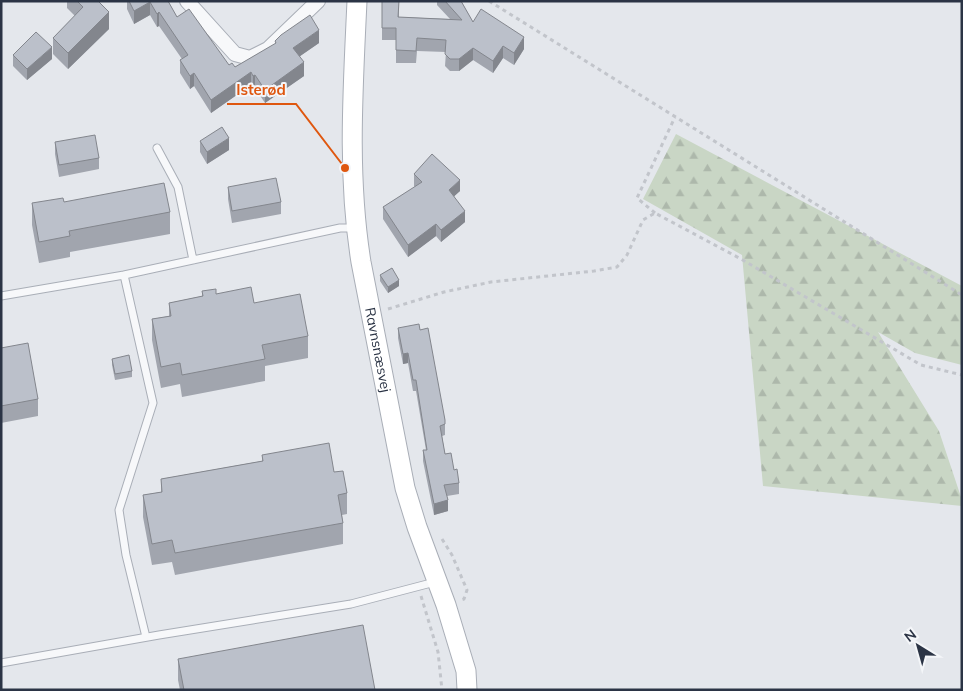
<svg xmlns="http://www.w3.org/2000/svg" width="963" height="691" font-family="Mulish,sans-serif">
<defs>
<pattern id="forest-firs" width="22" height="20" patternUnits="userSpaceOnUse" patternTransform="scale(1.25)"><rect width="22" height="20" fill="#c9d6c5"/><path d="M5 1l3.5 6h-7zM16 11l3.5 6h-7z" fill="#adb8ab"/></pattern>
</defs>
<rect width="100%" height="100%" fill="#e4e7ec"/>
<path fill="url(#forest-firs)" d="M676,134L962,286V365L915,353L878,332L939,431L962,500V506L763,486L742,255L643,199Z"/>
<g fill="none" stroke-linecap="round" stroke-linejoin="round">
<defs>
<path id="service" d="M157,148L178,187L193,260
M1,296L124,275
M146,637L126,555L119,510L153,403L124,275L340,228H354
M1,663L159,635L351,604L435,582"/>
<path id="minor" d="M187,1L235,54L250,58L268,49L318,1"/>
<g id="secondary">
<path id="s1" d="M357,1C353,88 347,175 361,262L405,488L417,527L446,605L466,671L467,690"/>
</g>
</defs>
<use href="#service" stroke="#a9aeb7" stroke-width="9"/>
<use href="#minor" stroke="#a9aeb7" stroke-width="16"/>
<use href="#secondary" stroke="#a9aeb7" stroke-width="21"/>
<path stroke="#c2c5cb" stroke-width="3" stroke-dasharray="4 4" stroke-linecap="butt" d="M489,1L962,295
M655,213L637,198L675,117
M388,309L444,292L491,282L594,271L617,267L627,255L643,220L655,213L741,259L921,365L962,375
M442,539L452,555L467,590L464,599L461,600
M421,596L438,652L442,690"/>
<use href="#service" stroke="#f7f8fa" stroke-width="7"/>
<use href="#minor" stroke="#f7f8fa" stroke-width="14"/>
<use href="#secondary" stroke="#fff" stroke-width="19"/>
</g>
<path fill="#a1a5ae" d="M67,1H98L109,29L68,69L53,54V38L75,16L67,8Z
M127,1H168L177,17L229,65L235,67L275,44V41L319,43L300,56L304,76L265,103L255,88L253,89L251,85L211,113L194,86L190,89L180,73V60L182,59L159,26L157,27L150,15L134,24L127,9Z
M382,1H399V17L450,19L437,5V1H461L473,22L524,49L514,65L503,58L493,73L473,60L459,71H450L445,66L446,52L417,51L416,63H396V40H382Z
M13,55L52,59L27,80L13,66Z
M200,141L229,150L207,164L200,152Z
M55,142L99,158V169L59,177L55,154Z
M414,174L460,191L454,196L465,222L441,242L436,236L408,257L383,219V207L415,187L414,186Z
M228,187L281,202V214L232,223L228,199Z
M64,202L170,212V234L70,252V257L39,263L32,225V203Z
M380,275L399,286L388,293L380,281Z
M202,291L216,294L254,303L308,336V358L265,366V381L182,397L180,384L161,388L152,340V319L169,316V303L202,296Z
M398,328L420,330L445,420V435L442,436L445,454L454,470L459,483V494L447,496L448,511L434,515L423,461V450H426L416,391H413L408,363L403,364L398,338Z
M1,348L38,399V416L1,423Z
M112,359L132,371V377L115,380L112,365Z
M262,455L334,472L347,493V514L342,515L343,523V544L175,575L172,562L152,565L143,517V495L161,492V479L262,461Z
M178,659L375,690H180L178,680Z"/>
<path fill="#83868d" d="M150,2V15L134,24V11Z
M109,12V29L68,69V53Z
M159,12V26L157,27V14Z
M319,30V43L293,61V48Z
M524,37V49L514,65V53Z
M503,46V58L493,73V61Z
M52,47V59L27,80V69Z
M473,48V60L459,71V59Z
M304,62V76L265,103V90Z
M251,72V85L211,113V100Z
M194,73V86L190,89V76Z
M255,75V88L253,89V76Z
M229,138V150L207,164V152Z
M460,180V191L449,201V190Z
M465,211V222L441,242V230Z
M436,224V236L408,257V245Z
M399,280V286L388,293V287Z
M408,353V363L403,364V354Z
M448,500V511L434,515V504Z"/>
<path fill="#bbc0ca" stroke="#83868d" d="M77,1H98L109,12L68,53L53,38L83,7Z
M129,1H168L177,17L189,9L229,65L232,63L235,67L276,43L275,41L281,35L310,15L319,30L293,48L304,62L265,90L255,75L253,76L251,72L211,100L194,73L190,76L180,60L188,55L159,12L157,14L150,2L134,11Z
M382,1H399L398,17L462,20L445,1H461L473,22L481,9L524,37L514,53L503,46L493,61L473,48L459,59H450L445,54L446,40L417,38L416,51L396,50V28H382Z
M36,32L52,47L27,69L13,55Z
M222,127L229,138L207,152L200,141Z
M95,135L99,158L59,165L55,142Z
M432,154L460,180L449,190L465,211L441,230L436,224L408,245L383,207L422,182L414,174Z
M276,178L281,202L232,211L228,187Z
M164,183L170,212L69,231L70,236L39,242L32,203L63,198L64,202Z
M392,268L399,280L388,287L380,275Z
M251,287L254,303L300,294L308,336L262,345L265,359L182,375L180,363L161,367L152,319L171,316L169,303L203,296L202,291L216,289V294Z
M419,324L420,330L428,328L445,420V424L440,426L445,454L451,453L454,470L457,469L459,483L444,485L448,500L434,504L423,450H427L416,380H413L408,353L403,354L398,328Z
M28,343L38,399L1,406V348Z
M129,355L132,371L115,374L112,359Z
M329,443L334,472L343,471L347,493L338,495L343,523L175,553L172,540L152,544L143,495L162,492L161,479L263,461L262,455Z
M363,625L375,690H184L178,659Z"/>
<g text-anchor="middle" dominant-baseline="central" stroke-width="4" stroke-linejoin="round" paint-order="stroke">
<g font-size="14" fill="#2b3445" stroke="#f4f6f9">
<text stroke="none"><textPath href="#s1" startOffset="351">Ravnsnæsvej</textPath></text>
</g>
</g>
<path fill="none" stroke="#df570f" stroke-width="2" d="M345 168L296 104H227"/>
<circle fill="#df570f" stroke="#f4f6f9" stroke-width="2" cx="345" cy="168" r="5"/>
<g font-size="15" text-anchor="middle" font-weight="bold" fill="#df570f" stroke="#f4f6f9" stroke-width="4" stroke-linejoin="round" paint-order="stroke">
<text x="261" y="95">Isterød</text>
</g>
<rect width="963" height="691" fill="none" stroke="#2b3445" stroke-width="5"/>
<g transform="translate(918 646) rotate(323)" stroke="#f4f6f9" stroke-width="4" paint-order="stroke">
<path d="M0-4L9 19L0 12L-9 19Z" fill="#2b3445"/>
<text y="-8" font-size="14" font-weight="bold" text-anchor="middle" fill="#2b3445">N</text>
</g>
</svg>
